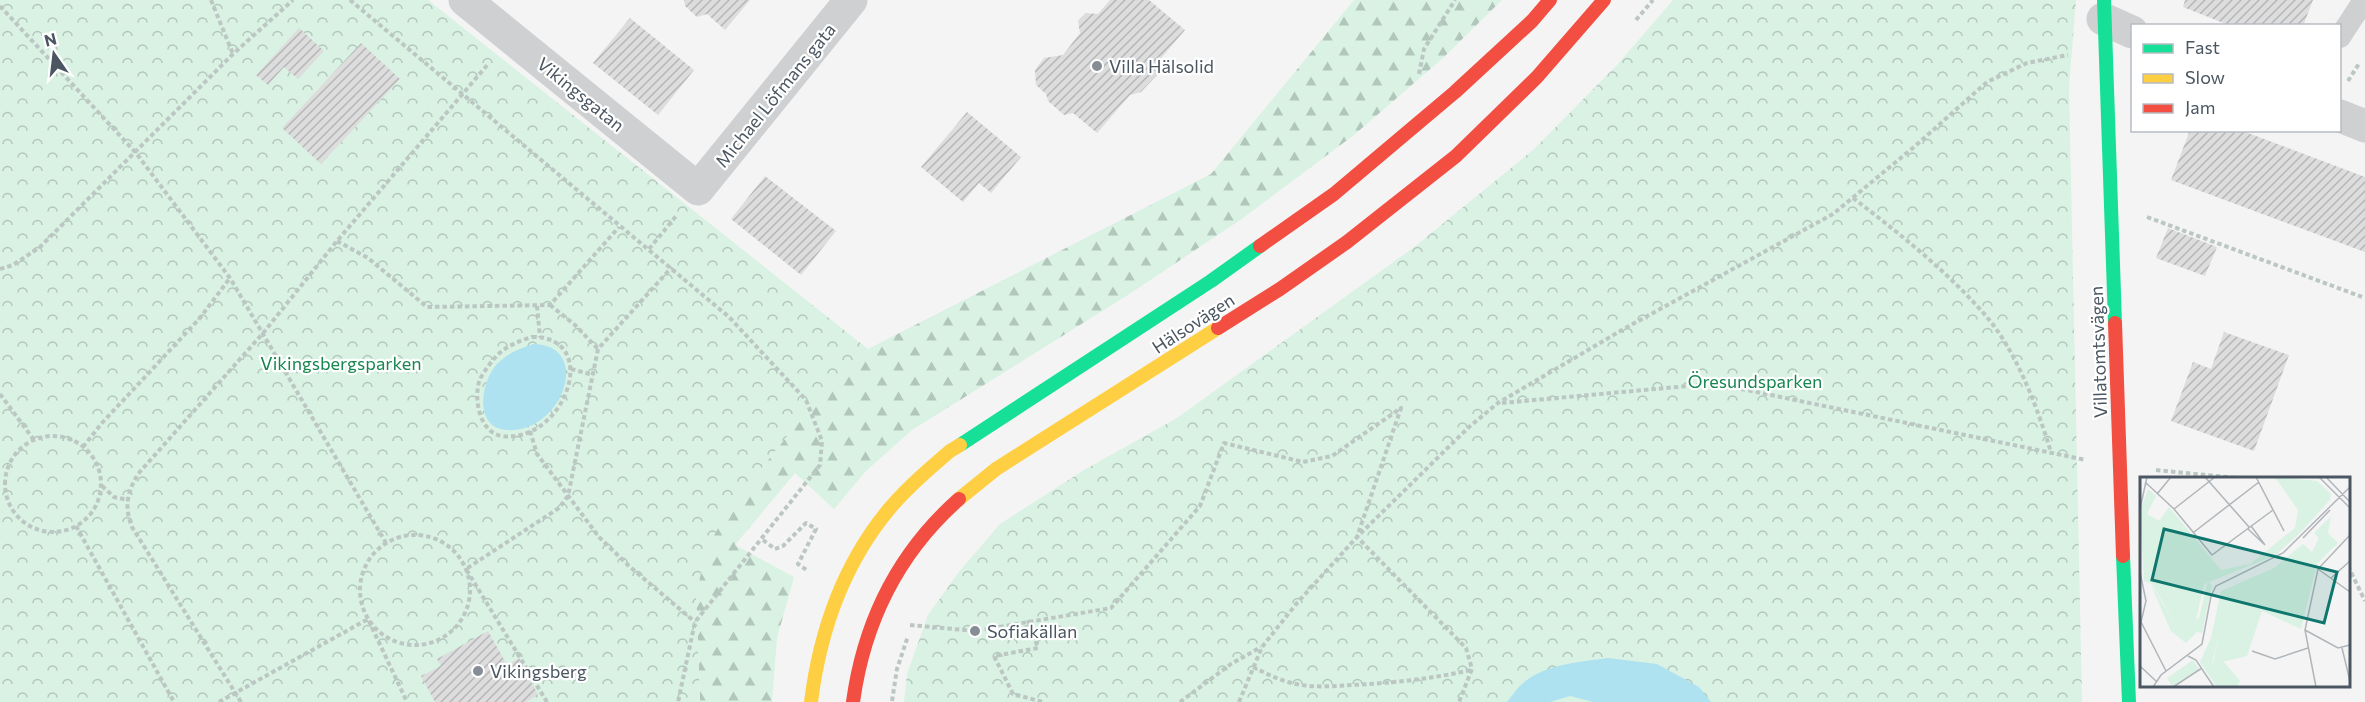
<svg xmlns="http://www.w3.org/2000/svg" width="2365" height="702" font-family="Commissioner,sans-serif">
<defs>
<pattern id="forest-firs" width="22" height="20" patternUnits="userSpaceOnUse" patternTransform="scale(1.5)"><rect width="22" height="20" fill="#d9f2e3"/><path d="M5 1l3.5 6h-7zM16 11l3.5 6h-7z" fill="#b2c7bb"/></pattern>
<pattern id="park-crowns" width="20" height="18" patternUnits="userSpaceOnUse" patternTransform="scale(1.5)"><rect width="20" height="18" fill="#d9f2e3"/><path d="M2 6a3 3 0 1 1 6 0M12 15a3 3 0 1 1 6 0" fill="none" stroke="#b2c7bb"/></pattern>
<pattern id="building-hatch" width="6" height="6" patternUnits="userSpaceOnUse" patternTransform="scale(1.5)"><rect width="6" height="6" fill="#ddddde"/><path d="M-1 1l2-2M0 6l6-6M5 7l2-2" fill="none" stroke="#b5b6b7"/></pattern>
</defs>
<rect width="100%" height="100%" fill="#f4f4f4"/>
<path fill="url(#forest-firs)" d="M1354,0H1502L1443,58L1354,135L1243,218L1131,293L912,430L866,471L834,509L795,473L735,545L794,577L777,638L772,702H700L696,596L705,552L727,511L792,430L868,349L1211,174Z"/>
<path fill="url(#park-crowns)" d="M0,0H428L868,349L792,430L727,511L705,552L696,596L700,702H0Z
M1673,0H2076L2069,87L2082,702H904L907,674L928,615L958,573L1000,524L1084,470L1177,418L1413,248L1533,150L1617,65Z"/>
<path fill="#aee2f0" d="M533,344C594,345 562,434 507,430C473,428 481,381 497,364C508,353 519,349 533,344Z
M1608,658L1657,664L1699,687L1711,702H1593L1570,696L1550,702H1507C1512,696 1516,689 1522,684C1544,664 1580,662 1608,658Z"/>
<path fill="url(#building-hatch)" d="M684,0H750L725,30L707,14L697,17L685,6Z
M1110,0H1149L1185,30L1157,63L1158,74L1141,92L1130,95L1097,133L1073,113L1064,115L1048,101L1046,94L1036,85L1035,70L1044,58L1063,55L1080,33L1078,21L1086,13L1098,14Z
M2185,0H2313L2303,26H2231L2183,7Z
M630,18L694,70L658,115L593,63Z
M299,28L324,51L298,79L284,67L268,85L256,75Z
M361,43L400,79L321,164L282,128Z
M967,112L1021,157L991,193L979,183L963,202L921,167Z
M2190,130H2240L2365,177V252L2171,180Z
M765,176L836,231L801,275L731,219Z
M2168,228L2217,247L2205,276L2156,258Z
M2224,332L2289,355L2254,451L2171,421L2193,362L2211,369Z
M488,631L507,665L519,658L538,695L526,702H435L421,676L441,666L437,659Z"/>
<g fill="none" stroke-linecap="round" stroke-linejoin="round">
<path stroke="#bcc7c4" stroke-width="4" stroke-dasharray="4.5 3" stroke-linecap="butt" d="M211,0L233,54
M350,0L729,317L806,400L822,441L820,465L695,622L678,702
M0,6L136,153L230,278L386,543
M1636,20L1653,0
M1419,74L1424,49L1455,0
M2348,81L2360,62
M1853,198C1899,233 1948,272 1986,316C2017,352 2037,407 2051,452
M2147,217L2365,298
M337,241L368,258L427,307L550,305L619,227
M649,249L677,215
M0,269L13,265L40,247L233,54L293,0
M550,305L575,325L598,349
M537,306L540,337
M532,337C603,336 565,444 502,436C479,433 473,397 480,379C483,373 489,365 493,360C503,347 517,342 532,337Z
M571,369L593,375
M0,394L34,440
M1502,403L1699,385L1737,388L2086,460
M530,431L537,454L599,537L629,566L695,622
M5 484a48 48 0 1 1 96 0a48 48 0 1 1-96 0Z
M83,447L102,423L200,318L230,278
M2156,470L2237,478
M102,486L114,497L128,500
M76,526L174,702
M360 590a55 55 0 1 1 110 0a55 55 0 1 1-110 0Z
M763,540L775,549L783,546L806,523L816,529L798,564L808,571
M2348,566L2365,601
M1028,620L1038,648L994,656L1013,694L1043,702
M910,625L975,631L1111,608L1200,506L1224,443L1303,462L1332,456L1401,408L1357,537L1466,648L1472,669L1459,702
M1253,667C1267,674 1281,681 1296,684C1314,688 1334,686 1352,685C1392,683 1431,679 1471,670
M892,701L897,669L908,636
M219,702L368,619L407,702
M241,702L132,527C124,506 127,493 138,474L264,332L337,241L489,63
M547,702L466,569L559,508L568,496L598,349L672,267
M1180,702L1231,664L1261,647
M1239,702L1262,647L1297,603L1357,537L1469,427L1498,403L1622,330L1833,214L1914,147L1987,82L2027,63L2068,55"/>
<path stroke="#ced0d2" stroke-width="22" d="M2340,37L2364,0"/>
<path stroke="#ced0d2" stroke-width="33" d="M465,0L698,189L851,0
M2103,19L2132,32
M2340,116L2365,126"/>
<path stroke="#16e098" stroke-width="14" d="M2104,0L2115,323
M960,445L1211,281L1260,246
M2123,556L2129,702"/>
<path stroke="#ffcf43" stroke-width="14" d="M959,499L996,469L1218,328
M811,702C820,630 843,564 890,508C908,487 929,469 950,451L960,445"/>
<path stroke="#f24e42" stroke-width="14" d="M1260,246L1334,194L1455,92L1532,21L1550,0
M2115,323L2123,556
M1218,328L1280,289L1347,242L1456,156L1537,77L1604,0
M853,702C864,622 898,553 959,499"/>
</g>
<g fill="#868d94" stroke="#fff" stroke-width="2">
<circle cx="1097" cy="66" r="6"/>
<circle cx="975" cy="631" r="6"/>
<circle cx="478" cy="671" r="6"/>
</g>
<g text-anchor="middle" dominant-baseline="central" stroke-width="4.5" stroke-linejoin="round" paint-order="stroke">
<g font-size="18" fill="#4a5661" stroke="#fff" text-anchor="start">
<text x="1109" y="66">Villa Hälsolid</text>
<text x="987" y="631">Sofiakällan</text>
<text x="490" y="671">Vikingsberg</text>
</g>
<g font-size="18" fill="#4a5661" stroke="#fff">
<text transform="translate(581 94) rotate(39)">Vikingsgatan</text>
<text transform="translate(775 95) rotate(-51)">Michael Löfmans gata</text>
<text transform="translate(1193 323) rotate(-33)">Hälsovägen</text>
<text transform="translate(2098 352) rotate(-92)">Villatomtsvägen</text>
</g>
<g font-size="18" fill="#17864f" stroke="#fff">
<text x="341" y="363">Vikingsbergsparken</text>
<text x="1755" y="381">Öresundsparken</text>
</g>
</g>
<g transform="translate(2140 477)">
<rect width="210" height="210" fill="#f4f4f4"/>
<path d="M155,51L160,56L136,78L69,105L72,109L62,156L57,155L46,166L31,154L10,106L37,150L59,141L68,103L81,93L110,87ZM71,161L78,162L72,186L84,185L100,204L97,210H77L60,185Z" fill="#d9f2e3"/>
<path d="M135,0L177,4L191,17L190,23L160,56L155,51L158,33ZM8,12L16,19L7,37L19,44L29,30L81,93L64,108L53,155L37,150L12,107L4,104L0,35ZM191,39L188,56L198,66L177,87L161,152L122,134L107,179L73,187L78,162L71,161L81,114L134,91L163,67L172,75L179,61L174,56ZM53,183L59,192L32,209L27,201Z" fill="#d9f2e3"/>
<path fill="none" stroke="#b0b5b9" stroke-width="1.5" d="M65,0L109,50M116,0L144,54M179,0L210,31M186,0L210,25M5,5L34,32L72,78L133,33M17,17L31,0M0,32L7,0M34,32L75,0M108,52L125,68L111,49M54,55L119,5M163,61L190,33M178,92L210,115M0,95L6,124L1,145M191,101L210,84M0,143L26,194M165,153L198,171L210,168M202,171L210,204M112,174L135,182L168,171M48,179L56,183L74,210M0,189L17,205M13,210L21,198L62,167L71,119L76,109L143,76L210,10M33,210L62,191M176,210L165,153L178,92L210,58"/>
<path fill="#0f766e" fill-opacity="0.15" stroke="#0f766e" stroke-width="3" d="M24,52L197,95L184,146L12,103Z"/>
<rect width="210" height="210" fill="none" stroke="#4a5661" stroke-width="3"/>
</g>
<rect x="2131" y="24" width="210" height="108" fill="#ffffff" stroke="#b7bbc0" stroke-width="1.5"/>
<rect x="2143" y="44" width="30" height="9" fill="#16e098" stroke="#b7bbc0" stroke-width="1.5"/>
<text x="2185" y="54" font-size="18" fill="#4a5661">Fast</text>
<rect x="2143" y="74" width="30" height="9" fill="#ffcf43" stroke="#b7bbc0" stroke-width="1.5"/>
<text x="2185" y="84" font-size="18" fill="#4a5661">Slow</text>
<rect x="2143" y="104" width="30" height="9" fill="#f24e42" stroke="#b7bbc0" stroke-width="1.5"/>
<text x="2185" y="114" font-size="18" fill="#4a5661">Jam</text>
<g transform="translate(54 54) rotate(346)" stroke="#ffffff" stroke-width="4.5" paint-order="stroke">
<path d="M0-4.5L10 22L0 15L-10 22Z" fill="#4a5661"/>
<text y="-9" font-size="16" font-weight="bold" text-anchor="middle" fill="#4a5661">N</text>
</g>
</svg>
